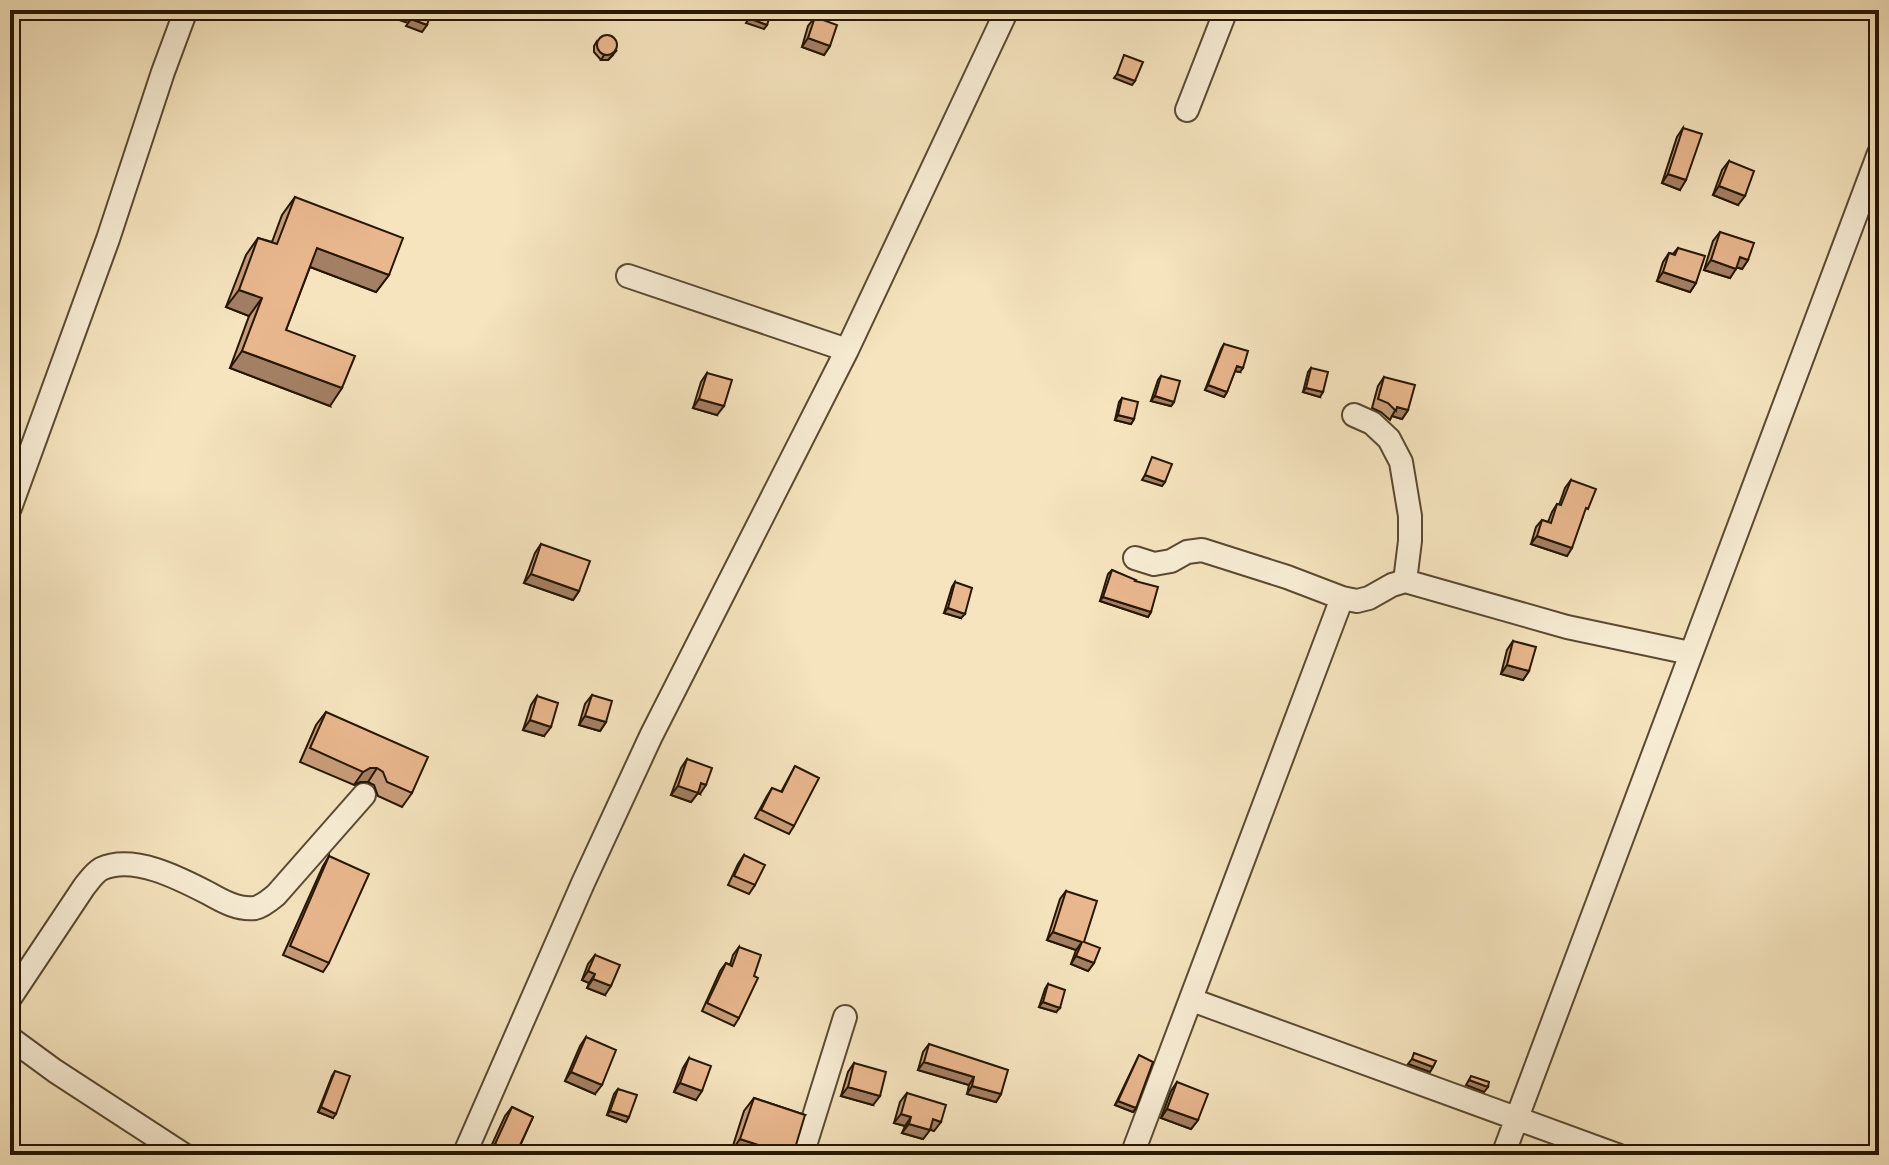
<svg xmlns="http://www.w3.org/2000/svg" width="1889" height="1165" font-family="'Gentium Book Plus',serif">
<rect width="100%" height="100%" fill="#f5e4be"/>
<filter id="stains"><feTurbulence type="fractalNoise" baseFrequency=".0025" numOctaves="4"/><feColorMatrix values="0 0 0 0 .2 0 0 0 0 .09 0 0 0 0 .02 0 0 0 .5 -.17"/></filter>
<radialGradient id="worn" r=".72"><stop offset=".6" stop-color="#630" stop-opacity="0"/><stop offset="1" stop-color="#630" stop-opacity=".3"/></radialGradient>
<g fill="none" stroke-linecap="round" stroke-linejoin="round">
<defs>
<path id="minor" d="M1187,110L1226,10
M628,276L847,350
M1354,415L1372,423L1389,439L1401,462L1410,516V541L1405,581
M10,508L108,239L163,72L186,10
M1135,558L1154,564L1171,561L1187,552L1202,550L1287,577L1342,598L1357,601L1369,598L1392,585L1405,581L1567,627L1690,653
M10,998L84,887C89,881 94,873 101,869C133,854 179,878 208,893C222,901 238,910 255,908C263,906 270,900 276,895L364,795
M1192,1000L1617,1155
M10,1038L55,1071L184,1155
M464,1155L583,883L651,736L847,350L1007,10
M802,1155L845,1017
M1132,1155L1342,598
M1503,1155L1879,153"/>
</defs>
<use href="#minor" stroke="#5a4a31" stroke-width="26"/>
<use href="#minor" stroke="#f8edd5" stroke-width="22"/>
</g>
<path fill="#c89d79" stroke="#261602" stroke-width="2" d="M815,17L830,46L824,55L802,47L808,26Z
M597,41L613,55L608,60H601L594,52V46Z
M1683,128L1680,190L1662,183L1677,137Z
M1729,161L1738,205L1713,195L1722,170Z
M295,197L389,275L376,292L310,267L286,330L330,406L230,368L249,316L226,307L246,255L258,238L272,242L282,215Z
M1720,232L1748,260L1742,269L1736,267L1730,278L1704,270L1713,241Z
M1678,248L1696,283L1690,292L1657,281L1663,262L1669,253L1673,254Z
M1224,344L1240,372L1235,371L1227,392L1224,397L1205,390L1221,349Z
M1311,368L1320,397L1303,392L1308,372Z
M707,373L717,415L693,408L701,382Z
M1161,376L1174,402L1171,406L1151,401L1158,380Z
M1384,377L1408,410L1402,419L1392,416L1390,420L1381,412L1372,408L1378,386Z
M1122,398L1134,419L1131,424L1115,420L1119,402Z
M1571,480L1583,516L1567,556L1531,544L1536,527L1542,520L1548,522L1552,512L1557,504L1559,505L1565,488Z
M541,544L579,591L573,600L524,583L535,553Z
M1112,570L1135,581L1151,612L1148,617L1100,601L1108,574Z
M955,582L961,618L944,613L952,587Z
M1513,641L1529,671L1523,680L1501,674L1507,650Z
M592,695L606,722L600,731L579,725L585,704Z
M537,696L544,736L523,730L531,705Z
M326,712L412,793L402,807L378,796L374,785L368,782H360L354,785L300,762L316,725Z
M687,759L700,794L698,793L691,802L671,795L681,768Z
M795,766L794,826L789,834L755,818L767,796L772,788L781,792Z
M744,855L755,885L749,894L728,885L738,864Z
M329,856V963L323,972L283,955L323,866Z
M1066,891L1084,942L1094,963L1088,971L1071,964L1076,950L1047,940L1060,899Z
M739,947V1018L734,1026L702,1011L720,971L726,963L730,965L733,955Z
M595,955L605,995L587,988L589,983L582,980L588,964Z
M1048,984L1056,1012L1039,1007L1045,989Z
M586,1037L595,1094L565,1081L580,1046Z
M929,1044L1001,1094L996,1102L967,1094L969,1085L918,1070L923,1052Z
M1139,1055L1136,1108L1133,1112L1115,1105Z
M689,1058L696,1100L674,1092L683,1068Z
M854,1063L873,1105L841,1096L848,1072Z
M335,1071L333,1118L318,1112L332,1076Z
M1177,1082L1198,1120L1191,1129L1161,1118L1171,1091Z
M618,1089L629,1117L626,1122L607,1115L614,1094Z
M907,1093L934,1131L930,1129L923,1139L902,1133L905,1126L894,1123L900,1102Z
M754,1098L805,1115L731,1152L744,1111Z
M512,1107L533,1117L516,1155H492L488,1153L505,1116Z"/>
<path fill="#a38063" stroke="#261602" stroke-width="2" d="M371,10H397L413,16L408,23Z
M749,18L767,25L764,29L746,23Z
M411,19L427,25L422,32L406,26Z
M808,38L830,46L824,55L802,47Z
M617,50L608,60H601L604,55Z
M1117,74L1135,81L1132,85L1114,78Z
M1668,174L1686,180L1680,190L1662,183Z
M1719,186L1745,196L1738,205L1713,195Z
M317,248L389,275L376,292L305,265Z
M1740,257L1748,260L1742,269L1733,266Z
M1711,260L1736,269L1730,278L1704,270Z
M1663,272L1696,283L1690,292L1657,281Z
M239,290L262,298L249,316L226,307Z
M242,351L342,388L330,406L230,368Z
M1237,366L1243,368L1240,372L1234,371Z
M1208,385L1227,392L1224,397L1205,390Z
M1306,388L1323,392L1320,397L1303,392Z
M1155,396L1174,402L1171,406L1151,401Z
M699,399L724,406L717,415L693,408Z
M1397,407L1408,410L1402,419L1392,416Z
M1118,415L1134,419L1131,424L1115,420Z
M1145,475L1165,482L1162,486L1142,480Z
M1537,536L1572,548L1567,556L1531,544Z
M531,574L579,591L573,600L524,583Z
M1103,597L1151,612L1148,617L1100,601Z
M948,608L965,614L961,618L944,613Z
M1507,665L1529,671L1523,680L1501,674Z
M585,716L606,722L600,731L579,725Z
M530,720L551,727L544,736L523,730Z
M370,768H377L368,782H360L354,785L363,772Z
M701,783L706,785L700,794L698,793L691,802L671,795L678,786Z
M1053,932L1082,942L1076,950L1047,940Z
M1076,956L1094,963L1088,971L1071,964Z
M588,971L595,974L589,983L582,980Z
M593,979L611,986L605,995L587,988Z
M1043,1002L1060,1008L1056,1012L1039,1007Z
M1412,1059L1433,1067L1430,1072L1408,1064Z
M924,1062L974,1077L969,1085L918,1070Z
M571,1072L602,1085L595,1094L565,1081Z
M1469,1080L1488,1087L1484,1092L1466,1085Z
M680,1083L702,1091L696,1100L674,1092Z
M972,1086L1001,1094L996,1102L967,1094Z
M848,1087L880,1096L873,1105L841,1096Z
M1118,1101L1136,1108L1133,1112L1115,1105Z
M321,1107L336,1114L333,1118L318,1112Z
M1167,1109L1198,1120L1191,1129L1161,1118Z
M610,1111L629,1117L626,1122L607,1115Z
M901,1114L911,1117L905,1126L894,1123Z
M933,1119L941,1122L934,1131L926,1128Z
M909,1124L930,1130L923,1139L902,1133Z
M740,1139L790,1155H739L731,1152Z"/>
<path fill="#e9b78d" stroke="#261602" stroke-width="2" d="M397,10H432L427,25L411,19L413,16Z
M752,10H772L767,25L749,18Z
M815,17L837,25L830,46L808,38Z
M597 45a10 10 0 1 1 20 0a10 10 0 1 1-20 0Z
M1124,55L1143,62L1135,81L1117,74Z
M1683,128L1702,134L1686,180L1668,174Z
M1729,161L1754,171L1745,196L1719,186Z
M295,197L403,238L389,275L317,248L286,330L355,356L342,388L242,351L262,298L239,290L258,238L277,244Z
M1720,232L1754,243L1748,260L1740,257L1736,269L1711,260Z
M1678,248L1705,256L1696,283L1663,272L1669,253L1675,255Z
M1224,344L1248,351L1243,368L1237,366L1227,392L1208,385Z
M1311,368L1328,372L1323,392L1306,388Z
M707,373L732,380L724,406L699,399Z
M1161,376L1180,381L1174,402L1155,396Z
M1384,377L1415,385L1408,410L1397,407L1396,411L1388,403L1378,399Z
M1122,398L1138,402L1134,419L1118,415Z
M1152,457L1172,464L1165,482L1145,475Z
M1571,480L1596,489L1588,509L1586,508L1572,548L1537,536L1542,520L1551,523L1557,504L1561,505Z
M541,544L590,561L579,591L531,574Z
M1112,570L1136,580L1135,581L1158,587L1151,612L1103,597Z
M955,582L972,588L965,614L948,608Z
M1513,641L1536,647L1529,671L1507,665Z
M592,695L612,701L606,722L585,716Z
M537,696L558,703L551,727L530,720Z
M326,712L428,757L412,793L387,782L383,772L377,768H370L363,772L310,748Z
M687,759L712,768L706,785L701,783L698,793L678,786Z
M795,766L819,778L794,826L761,810L772,788L782,792Z
M744,855L765,865L755,885L734,876Z
M329,856L369,874L329,963L290,946Z
M1066,891L1097,901L1084,942L1100,948L1094,963L1076,956L1082,942L1053,932Z
M739,947L761,955L754,976L758,978L739,1018L707,1003L726,963L732,966Z
M595,955L620,965L611,986L593,979L595,974L588,971Z
M1048,984L1065,990L1060,1008L1043,1002Z
M586,1037L616,1050L602,1085L571,1072Z
M929,1044L1008,1070L1001,1094L972,1086L974,1077L924,1062Z
M1414,1053L1436,1061L1433,1067L1412,1059Z
M1139,1055L1153,1062L1136,1108L1118,1101Z
M689,1058L711,1066L702,1091L680,1083Z
M854,1063L886,1072L880,1096L848,1087Z
M335,1071L350,1076L336,1114L321,1107Z
M1471,1076L1489,1082L1488,1087L1469,1080Z
M1177,1082L1208,1094L1198,1120L1167,1109Z
M618,1089L637,1095L629,1117L610,1111Z
M907,1093L946,1105L941,1122L933,1119L930,1130L909,1124L911,1117L901,1114Z
M754,1098L805,1115L793,1155H790L740,1139Z
M512,1107L533,1117L516,1154L495,1144Z
M647,1147L666,1155H643Z
M630,1151L639,1155H628Z"/>
<rect width="1889" height="1165" fill="none" stroke="#f5e4be" stroke-width="40"/>
<rect x="12" y="12" width="1865" height="1141" fill="none" stroke="#261602" stroke-width="4"/>
<rect x="20" y="20" width="1849" height="1125" fill="none" stroke="#261602" stroke-width="2"/>
<rect width="100%" height="100%" filter="url(#stains)"/>
<rect width="100%" height="100%" fill="url(#worn)"/>
</svg>
